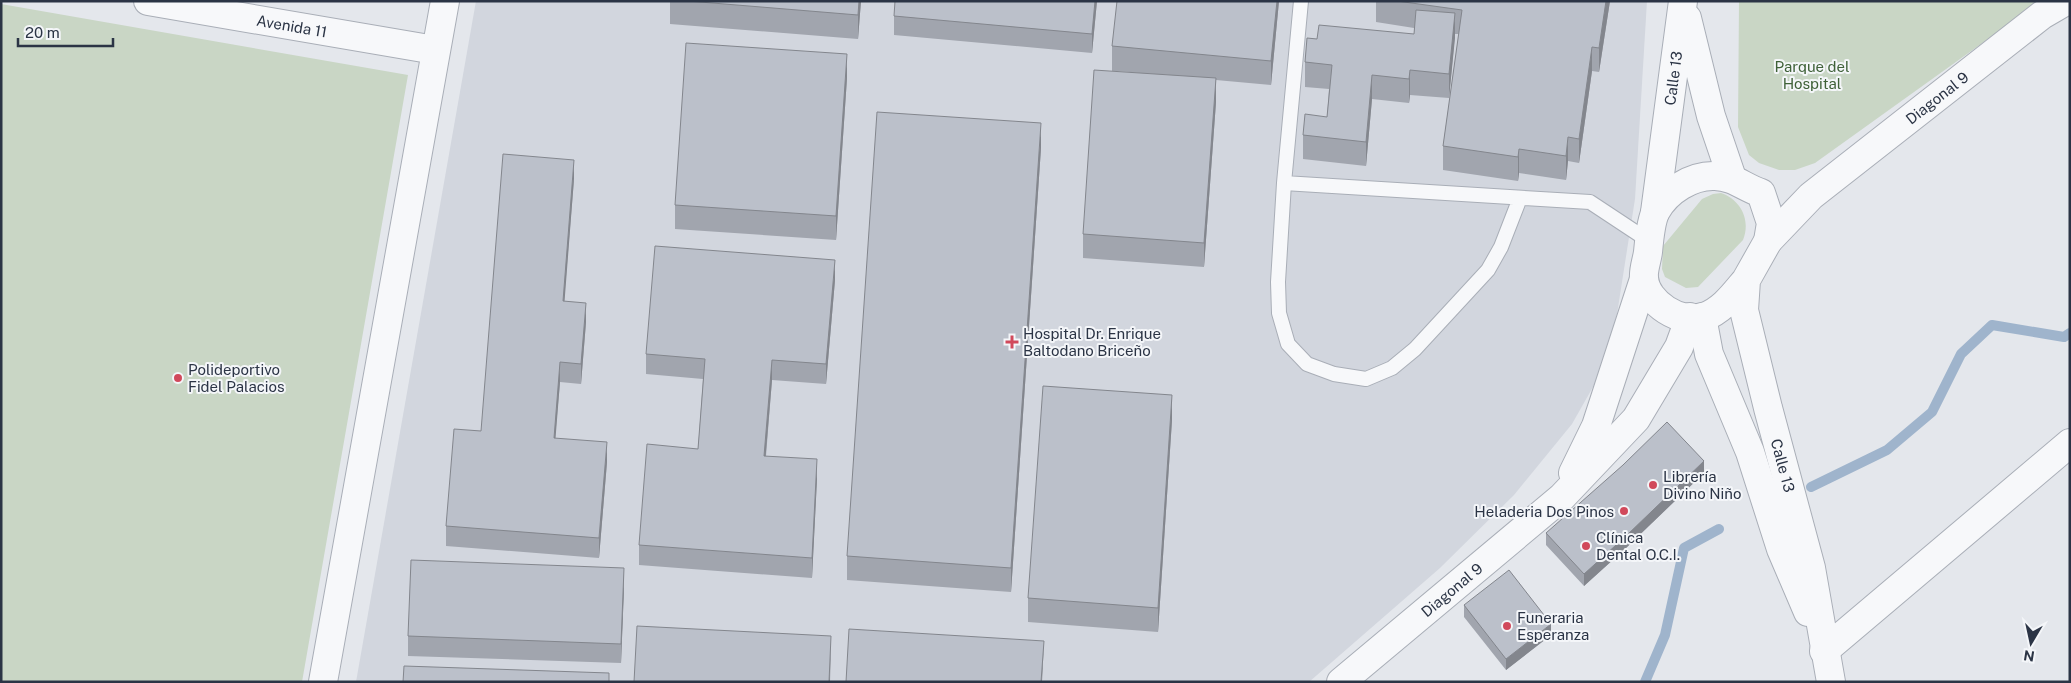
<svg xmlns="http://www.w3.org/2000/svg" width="2071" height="683" font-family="'Public Sans',sans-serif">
<rect width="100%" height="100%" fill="#e4e7ec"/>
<path fill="#d2d6de" d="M476,1H1647L1635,199L1617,314L1602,371L1572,424L1514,495L1440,568L1309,682H356Z"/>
<path fill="#c9d6c5" d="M1739,1H2041L1815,163L1795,170H1779L1759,163L1749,155L1738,127Z
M1,4L408,75L302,682H1Z
M1721,193C1741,200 1751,220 1743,240L1698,287L1686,288L1665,277L1662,269L1663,246L1702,199L1713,194Z"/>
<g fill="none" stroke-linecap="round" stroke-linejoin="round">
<path stroke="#9fb4cc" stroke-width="10" d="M1811,487L1887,450L1932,412L1961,354L1992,325L2064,337L2070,333
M1645,682L1665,635L1684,548L1719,529"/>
<defs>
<path id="service" d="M1301,1L1284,183L1278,282L1279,313L1288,344L1307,364L1334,374L1366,379L1392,368L1415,349L1488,270L1501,247L1520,198
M1284,183L1590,202L1649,241"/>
<g id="minor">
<path id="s1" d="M148,1L435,50"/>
<path id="s2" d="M1768,241L1811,196L2042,15L2066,1"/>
<path d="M1573,473L1596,426L1644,279"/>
<path d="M1824,651L2070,443"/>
<path d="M323,682L445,1"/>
<path id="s3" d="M1341,682L1562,497L1636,419L1679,347L1690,317"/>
</g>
<g id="tertiary">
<path d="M1687,18L1711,116L1732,178"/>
<path id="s4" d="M1655,212L1683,1"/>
<path id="s5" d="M1746,280C1734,294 1723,310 1704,317C1681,325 1646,303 1644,278C1643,270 1647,260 1648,252C1649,241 1651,220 1656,211C1667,191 1692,175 1715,176C1735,177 1743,187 1761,193L1771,223L1768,241L1746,280L1744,310L1768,408L1811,568L1831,682"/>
<path d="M1702,317L1709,354L1750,452L1781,549L1808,612"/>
</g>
</defs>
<use href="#service" stroke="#a9aeb7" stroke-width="16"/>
<use href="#minor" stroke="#a9aeb7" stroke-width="30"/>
<use href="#tertiary" stroke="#a9aeb7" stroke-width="30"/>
<use href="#service" stroke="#f7f8fa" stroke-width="14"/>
<use href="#minor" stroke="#f7f8fa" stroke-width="28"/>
<use href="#tertiary" stroke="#f7f8fa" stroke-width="28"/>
</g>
<path fill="#a1a5ae" d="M670,1H861L858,39L670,24Z
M1097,1L1092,53L894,35V16Z
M1279,1L1271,85L1216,80V102L1204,267L1083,258V234L1130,72L1112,71V46Z
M1376,1H1610L1599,72L1592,71L1579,163L1568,161L1566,180L1519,173L1518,181L1443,170V146L1459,34H1455L1449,98L1410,95L1409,103L1372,99L1366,166L1303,159V135L1327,117L1329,89L1305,87V62L1317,39L1414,34V28L1376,22Z
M847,78L836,240L675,229V205Z
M1041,148L1011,592L847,580V556Z
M574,179L564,301L586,322L581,384L560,382L555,438L607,462L599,558L446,546V526Z
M835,280L826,384L772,380L766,456L817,479L812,578L639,565V545L698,449L703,379L646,374V354Z
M1172,420L1158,632L1028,622V598Z
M1704,473L1626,548L1584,586L1546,545V533Z
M624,588L621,663L408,656V636Z
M1464,605L1551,635L1506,670L1464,617Z"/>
<path fill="#83868d" d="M859,1H861L858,39V15Z
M1095,1H1097L1092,53V34Z
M1277,1H1279L1271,85V61Z
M1606,1H1610L1599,72V48Z
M1455,13V38L1449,98V74Z
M1592,47V71L1579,163V139Z
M847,54V78L836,240V216Z
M1410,70V95L1409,103V79Z
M1372,75V99L1366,166V142Z
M1216,78V102L1204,267V243Z
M1041,123V148L1011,592V568Z
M1568,137V161L1566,180V156Z
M1519,149V173L1518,181V157Z
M574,160V179L563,321V301Z
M835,260V280L826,384V364Z
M586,303V322L581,384V364Z
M772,360V380L764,475V456Z
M560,362V382L554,457V438Z
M1172,395V420L1158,632V608Z
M607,442V462L599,558V538Z
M817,459V479L812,578V558Z
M1704,461V473L1626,548L1584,586V574Z
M624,568V588L621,663V644Z
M1551,624V635L1506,670V659Z
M831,636L830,682H829Z
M1044,641L1042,682H1041Z"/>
<path fill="#bbc0ca" stroke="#83868d" d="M688,1H859L858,15Z
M895,1H1095L1092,34L894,16Z
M1117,1H1277L1271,61L1112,46Z
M1397,1H1606L1599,48L1592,47L1579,139L1568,137L1566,156L1519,149L1518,157L1443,146L1462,10Z
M1416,10L1455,13L1449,74L1410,70L1409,79L1372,75L1366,142L1303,135L1305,114L1327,117L1332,65L1305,62L1307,38L1317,39L1319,25L1414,34Z
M686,43L847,54L836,216L675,205Z
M1094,70L1216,78L1204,243L1083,234Z
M877,112L1041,123L1011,568L847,556Z
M503,154L574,160L563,301L586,303L581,364L560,362L554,438L607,442L599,538L446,526L454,429L481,431Z
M655,246L835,260L826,364L772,360L764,456L817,459L812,558L639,545L647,444L698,449L705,359L646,354Z
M1043,386L1172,395L1158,608L1028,598Z
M1667,422L1704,461L1626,536L1584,574L1546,533L1623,465Z
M411,560L624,568L621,644L408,636Z
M1509,570L1551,624L1506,659L1464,605Z
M637,626L831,636L829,682H634Z
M849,629L1044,641L1041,682H846Z
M404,666L609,673V682H403Z"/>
<g fill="#d1495b" stroke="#f4f6f9" stroke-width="2">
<path d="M1009.5 334.5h5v5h5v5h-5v5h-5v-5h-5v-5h5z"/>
<circle cx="178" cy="378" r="5"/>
<circle cx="1653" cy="485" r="5"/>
<circle cx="1624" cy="511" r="5"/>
<circle cx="1586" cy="546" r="5"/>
<circle cx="1507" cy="626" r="5"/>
</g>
<g text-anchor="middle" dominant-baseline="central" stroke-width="4" stroke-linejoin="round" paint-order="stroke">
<g font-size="15" fill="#2b3445" stroke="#f4f6f9">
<text stroke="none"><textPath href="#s1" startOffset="146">Avenida 11</textPath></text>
<text stroke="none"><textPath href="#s4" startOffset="135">Calle 13</textPath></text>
<text stroke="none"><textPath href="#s2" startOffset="222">Diagonal 9</textPath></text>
<text stroke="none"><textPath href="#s5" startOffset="611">Calle 13</textPath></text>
<text stroke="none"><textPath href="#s3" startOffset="144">Diagonal 9</textPath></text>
</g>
<g font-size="15" fill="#3f6138" stroke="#f4f6f9">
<text x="1812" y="66">Parque del<tspan x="1812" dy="17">Hospital</tspan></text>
</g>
<g font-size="15" fill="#2b3445" stroke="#f4f6f9" text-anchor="start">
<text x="1023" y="333">Hospital Dr. Enrique<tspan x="1023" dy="17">Baltodano Briceño</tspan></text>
<text x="188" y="369">Polideportivo<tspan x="188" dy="17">Fidel Palacios</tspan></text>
<text x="1663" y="476">Librería<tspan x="1663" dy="17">Divino Niño</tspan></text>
<text x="1614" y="511" text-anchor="end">Heladeria Dos Pinos</text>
<text x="1596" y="537">Clínica<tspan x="1596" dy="17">Dental O.C.I.</tspan></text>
<text x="1517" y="617">Funeraria<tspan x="1517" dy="17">Esperanza</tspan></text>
</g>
</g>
<rect width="2071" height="683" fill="none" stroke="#2b3445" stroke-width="5"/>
<g transform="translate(2031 643) rotate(189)" stroke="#f4f6f9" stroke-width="4" paint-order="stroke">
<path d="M0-4L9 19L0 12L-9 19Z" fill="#2b3445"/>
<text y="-8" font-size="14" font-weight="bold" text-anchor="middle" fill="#2b3445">N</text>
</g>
<path d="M18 38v8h95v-8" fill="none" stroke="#2b3445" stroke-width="2.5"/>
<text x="25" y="38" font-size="15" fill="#2b3445" stroke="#f4f6f9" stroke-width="4" paint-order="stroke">20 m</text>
</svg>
